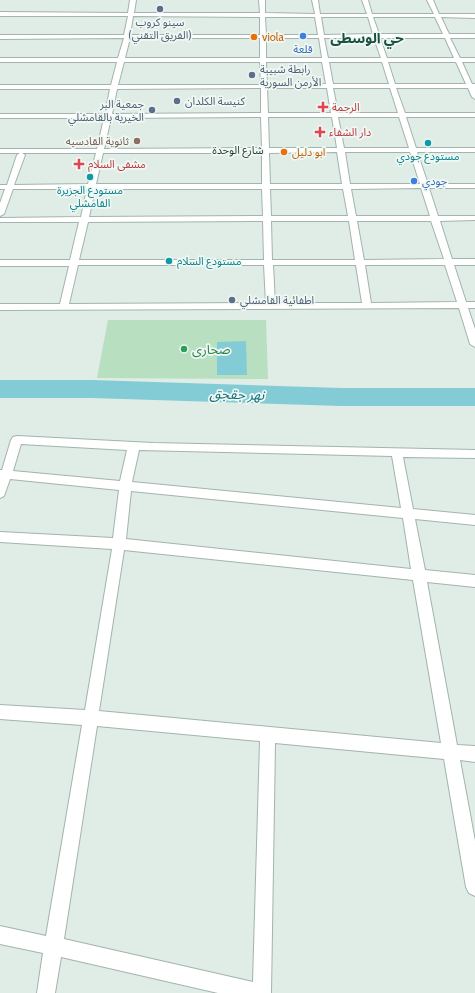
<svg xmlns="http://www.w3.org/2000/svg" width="475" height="993" font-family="Cabin,'Noto Sans Arabic',sans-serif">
<rect width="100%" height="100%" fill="#e0ece6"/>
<path fill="#b7dfc0" d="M108,320H266L268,379L97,378Z"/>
<path fill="#83ccd6" d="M246,341L247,375H217V342Z"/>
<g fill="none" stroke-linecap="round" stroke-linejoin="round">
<path fill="#83ccd6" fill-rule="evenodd" d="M0,380H92L341,388H475V406H341L92,398H0Z"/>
<defs>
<path id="minor" d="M130,0H136L134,13H260L259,0H265V13L315,14L312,0H318L320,14H367L362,0H368L372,14H434L427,0H433L439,14H475V18L441,17L449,34H475V38H450L460,58H475V62H462L472,84H475V99L472,97L468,88H396L405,113H475V117H406L416,148H475V152H417L428,184H475V188H429L438,216H475V220L440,221L452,259H475V265H454L466,302H475V308H468L475,329V347L470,344L459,308L0,310V304H60L69,266H0V260H70L79,222H0V218L81,217L87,189H13L4,214L0,216V203L5,189H0V185H7L17,155L20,153H0V149H97L104,118H0V114H105L110,89H0V85H111L117,62H0V58H118L124,38L0,39V35H124L128,16H0V12L128,13ZM133,16L260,17V35H130ZM265,17H315L318,35H266ZM321,17H368L373,34L324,35ZM373,17H435L443,34H379ZM130,38H260V58H125ZM266,38H319L322,58H266ZM324,38H374L381,58H328ZM380,38H445L454,58H387ZM124,62H260L261,85H118ZM266,62H322L326,84L267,85ZM329,62H382L389,84H333ZM388,62H456L466,84H395ZM261,88V113L112,114L117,89ZM267,88H327L331,113H268ZM333,88H390L398,113H338ZM261,117L262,148L104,149L111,118ZM268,117H332L337,148H269ZM338,117H399L409,148H344ZM337,152L342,184H270L269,153ZM345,152H410L420,184H350ZM22,153H96L88,184L14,185L25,155ZM103,153H262V184H96ZM421,188L430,216H356L351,189ZM95,189H262L263,216L89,217ZM270,189H343L348,216H271ZM263,221L264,260H79L88,222ZM271,221H349L355,260H272ZM357,221H431L444,259L364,260ZM78,265H264L266,303L69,304ZM273,265H356L362,303H275ZM365,265H445L457,302L371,303Z
M17,436L153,443L475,450V458L403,457L413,509L475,515V525L415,519L425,570L475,575V587L427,582L457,745L475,746V762L460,760L475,841V896L469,893L466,887L444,759L275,743L271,993H218L61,957L55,993H37L43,953L0,944V926L46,936L82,725L0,719V705L85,710L112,549L0,542V532L113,538L119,490L10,479L4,496L0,498V470H2L11,440L13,437ZM21,444L127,450L120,481L13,471ZM139,450L392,456L401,508L132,482ZM131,491L403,518L411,569L126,539ZM124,550L413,580L441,743L99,711ZM97,726L260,741L253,982L64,939Z"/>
</defs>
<use href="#minor" stroke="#a2b4ad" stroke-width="2"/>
<use href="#minor" fill="#fff" fill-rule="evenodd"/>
</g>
<g fill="#5c6f8a" stroke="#f0f8f4" stroke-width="1.5">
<circle cx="160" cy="9" r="4"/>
<circle cx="252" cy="75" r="4"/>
<circle cx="177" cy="101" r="4"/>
<circle cx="152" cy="110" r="4"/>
<circle cx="232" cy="300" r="4"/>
</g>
<g fill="#3f7fe0" stroke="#f0f8f4" stroke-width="1.5">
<circle cx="303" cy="36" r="4"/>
<circle cx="414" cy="181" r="4"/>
</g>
<g fill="#e8710a" stroke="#f0f8f4" stroke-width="1.5">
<circle cx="254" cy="37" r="4"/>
<circle cx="284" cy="152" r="4"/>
</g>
<g fill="#e0444e" stroke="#f0f8f4" stroke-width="1.5">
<path d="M321 101h4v4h4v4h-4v4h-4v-4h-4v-4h4z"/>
<path d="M318 126h4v4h4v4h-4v4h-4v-4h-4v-4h4z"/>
<path d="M77 158h4v4h4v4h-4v4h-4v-4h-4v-4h4z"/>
</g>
<circle fill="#8d6e63" stroke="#f0f8f4" stroke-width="1.5" cx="137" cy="141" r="4"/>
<g fill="#0f9aa8" stroke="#f0f8f4" stroke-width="1.5">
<circle cx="428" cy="143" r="4"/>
<circle cx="90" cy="177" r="4"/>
<circle cx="169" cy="261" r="4"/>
</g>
<circle fill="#2e9e5b" stroke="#f0f8f4" stroke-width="1.5" cx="184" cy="349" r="4"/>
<g text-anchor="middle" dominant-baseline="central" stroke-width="3.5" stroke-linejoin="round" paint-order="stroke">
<g font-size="11" fill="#4e5e75" stroke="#f0f8f4" text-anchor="start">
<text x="160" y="22" text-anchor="middle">سينو كروب<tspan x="160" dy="13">(الفريق التقني)</tspan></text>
<text x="260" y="69">رابطة شبيبة<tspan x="260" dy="13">اﻷرمن السورية</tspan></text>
<text x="185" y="101">كنيسة الكلدان</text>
<text x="144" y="104" text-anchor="end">جمعية البر<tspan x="144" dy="13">الخيرية بالقامشلي</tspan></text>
<text x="240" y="300">اطفائية القامشلي</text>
</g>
<g font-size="11" fill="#c56008" stroke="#f0f8f4" text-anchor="start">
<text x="262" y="37">viola</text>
<text x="292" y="152">ابو دليل</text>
</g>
<g font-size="11" fill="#366cbe" stroke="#f0f8f4">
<text x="303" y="49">قلعة</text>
<text x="422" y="181" text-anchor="start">جودي</text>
</g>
<g font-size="11" fill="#be3a42" stroke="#f0f8f4" text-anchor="start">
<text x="332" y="107">الرحمة</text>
<text x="329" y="132">دار الشفاء</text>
<text x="88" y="164">مشفى السلام</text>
</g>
<g font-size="11" fill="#785e54" stroke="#f0f8f4" text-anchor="end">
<text x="129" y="141">ثانوية القادسيه</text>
</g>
<g font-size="11" fill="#1f3d34" stroke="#f0f8f4">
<text x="238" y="150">شارع الوحدة</text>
</g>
<g font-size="11" fill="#0d838f" stroke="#f0f8f4">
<text x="428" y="156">مستودع جودي</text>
<text x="90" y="190">مستودع الجزيرة<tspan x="90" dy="13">القامشلي</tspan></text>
<text x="177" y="261" text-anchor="start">مستودع السلام</text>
</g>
<g font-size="13" fill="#27864d" stroke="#f0f8f4" text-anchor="start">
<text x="192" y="349">صحارى</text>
</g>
<g font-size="14" font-weight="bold" fill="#1a5142" stroke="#f0f8f4">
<text x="367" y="38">حي الوسطى</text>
</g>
<g font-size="14" font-style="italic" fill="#15707e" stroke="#f0f8f4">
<text transform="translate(237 394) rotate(2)">نهر جقجق</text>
</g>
</g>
</svg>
